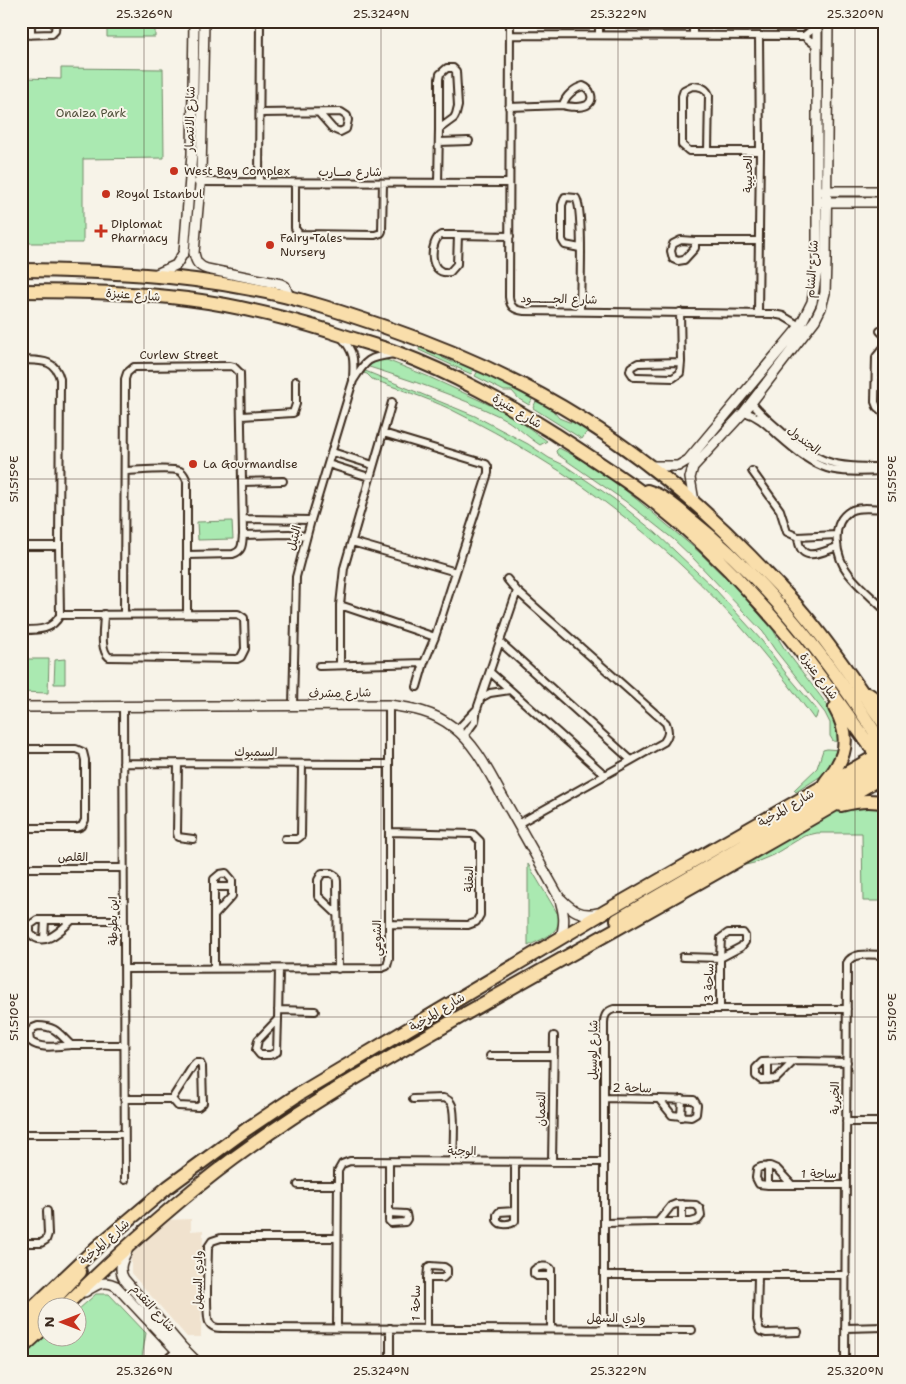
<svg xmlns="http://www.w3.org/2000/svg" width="906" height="1384" font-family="'Shantell Sans','Playpen Sans Arabic',sans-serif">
<rect width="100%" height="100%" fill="#f7f3e8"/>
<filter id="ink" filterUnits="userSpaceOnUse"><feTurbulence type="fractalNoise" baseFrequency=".02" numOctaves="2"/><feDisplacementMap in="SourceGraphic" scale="10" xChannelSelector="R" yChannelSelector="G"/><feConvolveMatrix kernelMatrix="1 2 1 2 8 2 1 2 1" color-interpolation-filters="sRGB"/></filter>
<g filter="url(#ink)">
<path fill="#f0e2ce" d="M191,1219V1231L203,1230L201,1337H187L131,1273V1255L164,1220Z"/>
<path fill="#aae9b1" stroke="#728a68" d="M107,21H155V37H107Z
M61,68L163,69L164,158L83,159V243H21V209L23,208L22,78L61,79Z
M420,345L437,352L443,358L452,362L461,361L474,367L471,374L419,350Z
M384,359L427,376L490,405L507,412L547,441L540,445C526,436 515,424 499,416C457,396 411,380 366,366L373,361Z
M479,369L534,396L529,405L519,399L512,391H504L475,376Z
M363,370L475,416L528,444L549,458L564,465L614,499L656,533L716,590L762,641L785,672L818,711L816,718L814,719C760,644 697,572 623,516C570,474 510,439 450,409C425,397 398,389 372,379L367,374L363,373Z
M537,399L549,406L559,418L569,422H576L588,430L582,439L533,408Z
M559,448L596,467L640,502L699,552L739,591L773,630L784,648L837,718L841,742L833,741L830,736V723L825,713L775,650L763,632L692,557L673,539L625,501L557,454L556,451Z
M232,521L233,539L198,540L197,522Z
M21,659H49L48,693L21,692Z
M65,659V684H54L55,660Z
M827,749L840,750L829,768L821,776L796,792L794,790L817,768L823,750Z
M846,806H885V901H863L862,833H817L804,836L773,855L754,863L741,866Z
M528,864L559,916C561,934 541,939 528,946Z
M96,1294H109L146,1333L141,1363H21V1358L47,1331L48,1336H78V1308L79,1309Z"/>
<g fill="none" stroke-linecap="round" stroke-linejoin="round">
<defs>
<path id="street" d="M319,21H325
M510,21L509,297C510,307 514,310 524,311L773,314L783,316L800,326
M599,21V35
M21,35L52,34L55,31L56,21
M31,35V21
M510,35L804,36L817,46
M693,35V21
M804,36L817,26
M447,68H453L456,71L458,106L456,114L454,118L439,129V79L440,74Z
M583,86C591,89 595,100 587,105C581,108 568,107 563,105C565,96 575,88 583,86Z
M692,86C699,86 706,87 709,95L708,151H689L682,145V96L684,90Z
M509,107L563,105
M260,113L341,112L347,116L348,120L346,129L340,132L333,129L319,113
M439,142L469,141
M708,151H760
M197,182L509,183
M259,182L260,21
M295,183V228L299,234L375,235L381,233L382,231L383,183
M438,183L439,129
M441,235H458L457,264L450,272C427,276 430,240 441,235Z
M458,235L510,236
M681,240L695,241V248L684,260L678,261L673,259L671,251L673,244Z
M695,241H759
M580,311C580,292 584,210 576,198L565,197L562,205V240L565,245L580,248
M680,312L681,362
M758,313L760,151L759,36
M880,331L885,336
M342,338C355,353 354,360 353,379
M885,346L876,357L875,402L877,407L885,414
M21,360C39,361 55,358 60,379L59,546L60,615C52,631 37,630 21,630
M681,362L680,373L673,378L637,377H634L630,371L631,367L638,363Z
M752,403C760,414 772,423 782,432C820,464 832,467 881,467
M744,412C759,416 768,426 779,436C821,473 830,473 885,471
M242,416L293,413L296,404V381
M383,433L392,402
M332,452L373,465
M328,464L369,477
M125,471C138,471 169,467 180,471C184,473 185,477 187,481V614
M752,471L780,510L787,532L798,537L836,535
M242,482L283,481
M885,509C875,509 859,506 850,511C829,524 836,558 849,574C859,587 873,598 885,610
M243,519L311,520
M243,535L289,534L306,536
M798,537C800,564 819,553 837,547
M352,542L456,572
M21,546H59
M507,579L517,591L666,723C669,731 669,735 664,742L518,824
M340,605L435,637
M124,614L125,379L127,373L134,367L230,366L234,367L240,373L243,535C242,544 243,551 233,554L187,555
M60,615L238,614L244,618L245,649L241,657L237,659L109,657C99,649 104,626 104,614
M884,630L885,637
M500,642L631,760
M319,666L424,663L435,637L488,473V467L486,464L383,433L344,568L340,605V665
M490,672L605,775
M417,687L424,663
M481,698L490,693L510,690
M293,706L296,577L311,520L353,381C367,358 368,358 394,354
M123,707L125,1180
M457,730L477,709
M464,736L475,721L477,709L517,591
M21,749H76L83,752L85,760V820L82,826L77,828H21
M123,763L389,764
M178,763L177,833L178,837L193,839
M285,839H297L301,836L302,764
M21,868H124
M226,873L232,880V896L214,916V879L220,874Z
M214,887H232
M337,914L318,896V880L322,873H331L336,876L337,881L338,969
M214,916V968
M37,920H72C62,929 43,950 30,933V925Z
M72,920H124
M389,924L468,925L476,922L480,915V841L473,834L389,832
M728,933H743L745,936V942L741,947L720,958L721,938Z
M44,939L45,920
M683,957L720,958V1009
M124,969L382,968L387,966L389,959V705
M278,1010L315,1011
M278,1019L277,1052L270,1055H260L256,1050L258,1040Z
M278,1019L279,969
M38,1026C56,1026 59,1034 71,1045C59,1046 40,1050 30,1041L29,1034L33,1028Z
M71,1045H124
M490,1056H554
M794,1061L776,1079L761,1080L756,1076V1068L762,1062Z
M794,1061L847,1062
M768,1062V1080
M196,1063H200L202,1067L203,1103L198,1107L178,1106L172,1099L193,1066Z
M604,1098L659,1099
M124,1099H172
M413,1099L443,1098C447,1099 450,1100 452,1105C456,1115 453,1149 453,1162
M659,1099L694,1100L697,1105L696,1114L691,1117L672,1115Z
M681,1117L682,1099
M846,1122H885
M21,1134H124
M389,1162V1213
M552,1162L554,1036
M768,1166V1185
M770,1166L777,1169L792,1185H768L759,1184L756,1178L757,1169L761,1167Z
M298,1185H338
M792,1185H846
M676,1204L696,1205L700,1209L701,1216L698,1220L691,1222H658L671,1206Z
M682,1204V1222
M515,1211L499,1212L497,1215V1220C500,1226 510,1225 515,1221V1162
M389,1213L406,1214L407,1219L405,1222L391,1223L389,1221Z
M604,1223L658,1222
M337,1238H221L212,1241L208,1247C208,1260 205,1313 209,1322C212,1328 217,1328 223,1328L692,1330
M21,1243H41L46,1240L48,1234L47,1211
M430,1266L444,1267L447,1269V1274L443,1278H427L428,1268Z
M604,1275H846
M758,1276L757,1320L760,1331L766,1333L798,1332
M337,1328L338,1171L342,1164L350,1161L604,1162
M845,1328L885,1327
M427,1329V1278
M551,1329V1269C548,1265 538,1266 534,1270V1274L537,1276H551
M604,1330V1023C604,1015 607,1011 614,1009H847
M162,1363L179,1349
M390,1363V1328
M845,1363L847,963C853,951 873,955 885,955"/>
<path id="secondary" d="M204,21L201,174L194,253C196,262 198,266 207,269L281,284L285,286L289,297
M822,191H885
M822,202H885
M154,275L176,265L184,252L192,154L194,21
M651,466H678L688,460L800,326L812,302L817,271V21
M694,501L690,478L693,467L744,412L815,320L821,308L825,293L826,262L828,21
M21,707L389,705C412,708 434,712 453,727C477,745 490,775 505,801C523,833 541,865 559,897C564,913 566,923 560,939
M561,899C572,910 581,917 597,913
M127,1251C122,1261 118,1269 124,1279L182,1347L198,1363
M85,1292C96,1285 104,1279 116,1286L188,1363"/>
<path id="highway" d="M21,270C98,271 176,274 251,289C297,297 341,312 385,327C530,377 642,445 750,556C768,575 787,593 803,613C833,648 858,687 885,725
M21,291C77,291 132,292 187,299C235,305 283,317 329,331C352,339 375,345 398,353C454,374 505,403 555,434C587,455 619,475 649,498C687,528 723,562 755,598C804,650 843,709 885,767
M647,491C664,496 678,509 691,520C769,582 831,664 885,748
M868,694L885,706
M825,783C829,777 834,772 837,766C849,747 846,727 835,708
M841,805C856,801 870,799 885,803
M617,920L885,763
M48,1306L80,1272
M65,1306C123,1249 184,1193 251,1146C319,1097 393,1056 465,1014C605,934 747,858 885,775
M21,1319L97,1247L168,1187L247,1129L299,1094L606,911L885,751
M21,1334L48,1307
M21,1349L48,1324"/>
</defs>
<use href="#street" stroke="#3b2a1e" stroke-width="10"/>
<use href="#secondary" stroke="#3b2a1e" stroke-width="12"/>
<use href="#highway" stroke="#3b2a1e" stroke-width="16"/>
<use href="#street" stroke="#f7f3e8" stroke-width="6"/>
<use href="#secondary" stroke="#f7f3e8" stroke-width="9"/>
<use href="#highway" stroke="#f9deab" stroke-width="12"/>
</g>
</g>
<path fill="none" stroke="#3b2a1e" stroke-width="1" stroke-opacity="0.45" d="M144,21V1363M381,21V1363M618,21V1363M855,21V1363M21,479H885M21,1017H885"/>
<g fill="#c8321e" stroke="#f7f3e8" stroke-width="2">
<circle cx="174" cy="171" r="5"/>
<circle cx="106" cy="194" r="5"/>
<path d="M98.5 223.5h5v5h5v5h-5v5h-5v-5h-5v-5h5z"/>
<circle cx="270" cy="245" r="5"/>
<circle cx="193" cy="464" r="5"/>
</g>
<g text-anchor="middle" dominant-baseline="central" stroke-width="4" stroke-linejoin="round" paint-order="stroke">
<g font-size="12" fill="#51503b" stroke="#f7f3e8">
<text x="91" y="113">Onaiza Park</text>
</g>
<g font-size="12" fill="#3b2a1e" stroke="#f7f3e8">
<text transform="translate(190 119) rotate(-89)">شارع الانتصار</text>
<text x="350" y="172">شارع مـــارب</text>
<text transform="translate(748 174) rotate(-90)">الحديبية</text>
<text transform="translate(812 269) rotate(-86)">شارع الشام</text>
<text transform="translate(133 295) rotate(4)">شارع عنيزة</text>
<text transform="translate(559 299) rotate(1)">شارع الجــــــــود</text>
<text x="179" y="355">Curlew Street</text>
<text transform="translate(517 411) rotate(31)">شارع عنيزة</text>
<text transform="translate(804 440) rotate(38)">الجندول</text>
<text transform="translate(294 538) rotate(-75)">البتيل</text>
<text transform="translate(819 676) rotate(53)">شارع عنيزة</text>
<text transform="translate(340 693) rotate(-1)">شارع مشرف</text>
<text x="256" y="752">السمبوك</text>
<text transform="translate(786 808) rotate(-30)">شارع المرخية</text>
<text x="73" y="857">القلص</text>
<text transform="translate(469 879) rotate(-90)">البغلة</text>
<text transform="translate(113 921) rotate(-90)">ابن بطوطة</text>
<text transform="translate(377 938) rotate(-90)">الشوعي</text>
<text transform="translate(709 983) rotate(-89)">ساحة 3</text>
<text transform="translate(437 1012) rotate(-31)">شارع المرخية</text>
<text transform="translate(593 1050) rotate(-89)">شارع لوسيل</text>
<text transform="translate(632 1088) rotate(1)">ساحة 2</text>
<text transform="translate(835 1098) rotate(-90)">الخيرية</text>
<text transform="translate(541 1109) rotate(-89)">النعمان</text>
<text x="462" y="1151">الوجبة</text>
<text x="819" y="1174">ساحة 1</text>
<text transform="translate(104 1242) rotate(-41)">شارع المرخية</text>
<text transform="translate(198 1280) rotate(-89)">وادي السهل</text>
<text transform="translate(416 1303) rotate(-90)">ساحة 1</text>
<text transform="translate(153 1308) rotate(48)">شارع التقدم</text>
<text x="616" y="1318">وادي السهل</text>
</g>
<g font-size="12" fill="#3b2a1e" stroke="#f7f3e8" text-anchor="start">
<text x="184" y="171">West Bay Complex</text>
<text x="116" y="194">Royal Istanbul</text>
<text x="111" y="224">Diplomat<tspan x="111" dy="14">Pharmacy</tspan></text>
<text x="280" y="238">Fairy Tales<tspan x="280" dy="14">Nursery</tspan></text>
<text x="203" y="464">La Gourmandise</text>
</g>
</g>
<rect width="906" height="1384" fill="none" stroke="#f7f3e8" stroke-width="55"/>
<g transform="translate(62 1322) rotate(270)"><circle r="24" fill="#f7f3e8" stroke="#aca397"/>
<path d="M0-4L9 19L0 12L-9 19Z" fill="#c8321e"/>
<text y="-8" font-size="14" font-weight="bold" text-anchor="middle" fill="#3b2a1e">N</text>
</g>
<rect x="28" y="28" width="850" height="1328" fill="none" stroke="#3b2a1e" stroke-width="2"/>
<g font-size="12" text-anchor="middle" fill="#3b2a1e">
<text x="144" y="18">25.326°N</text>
<text x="381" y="18">25.324°N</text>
<text x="618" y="18">25.322°N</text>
<text x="855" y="18">25.320°N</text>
<text transform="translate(892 479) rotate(-90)" y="4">51.515°E</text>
<text transform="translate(14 479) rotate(-90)" y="4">51.515°E</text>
<text transform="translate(14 1017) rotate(-90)" y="4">51.510°E</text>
<text transform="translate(892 1017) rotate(-90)" y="4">51.510°E</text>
<text x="144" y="1375">25.326°N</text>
<text x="381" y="1375">25.324°N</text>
<text x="618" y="1375">25.322°N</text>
<text x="855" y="1375">25.320°N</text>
</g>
</svg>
